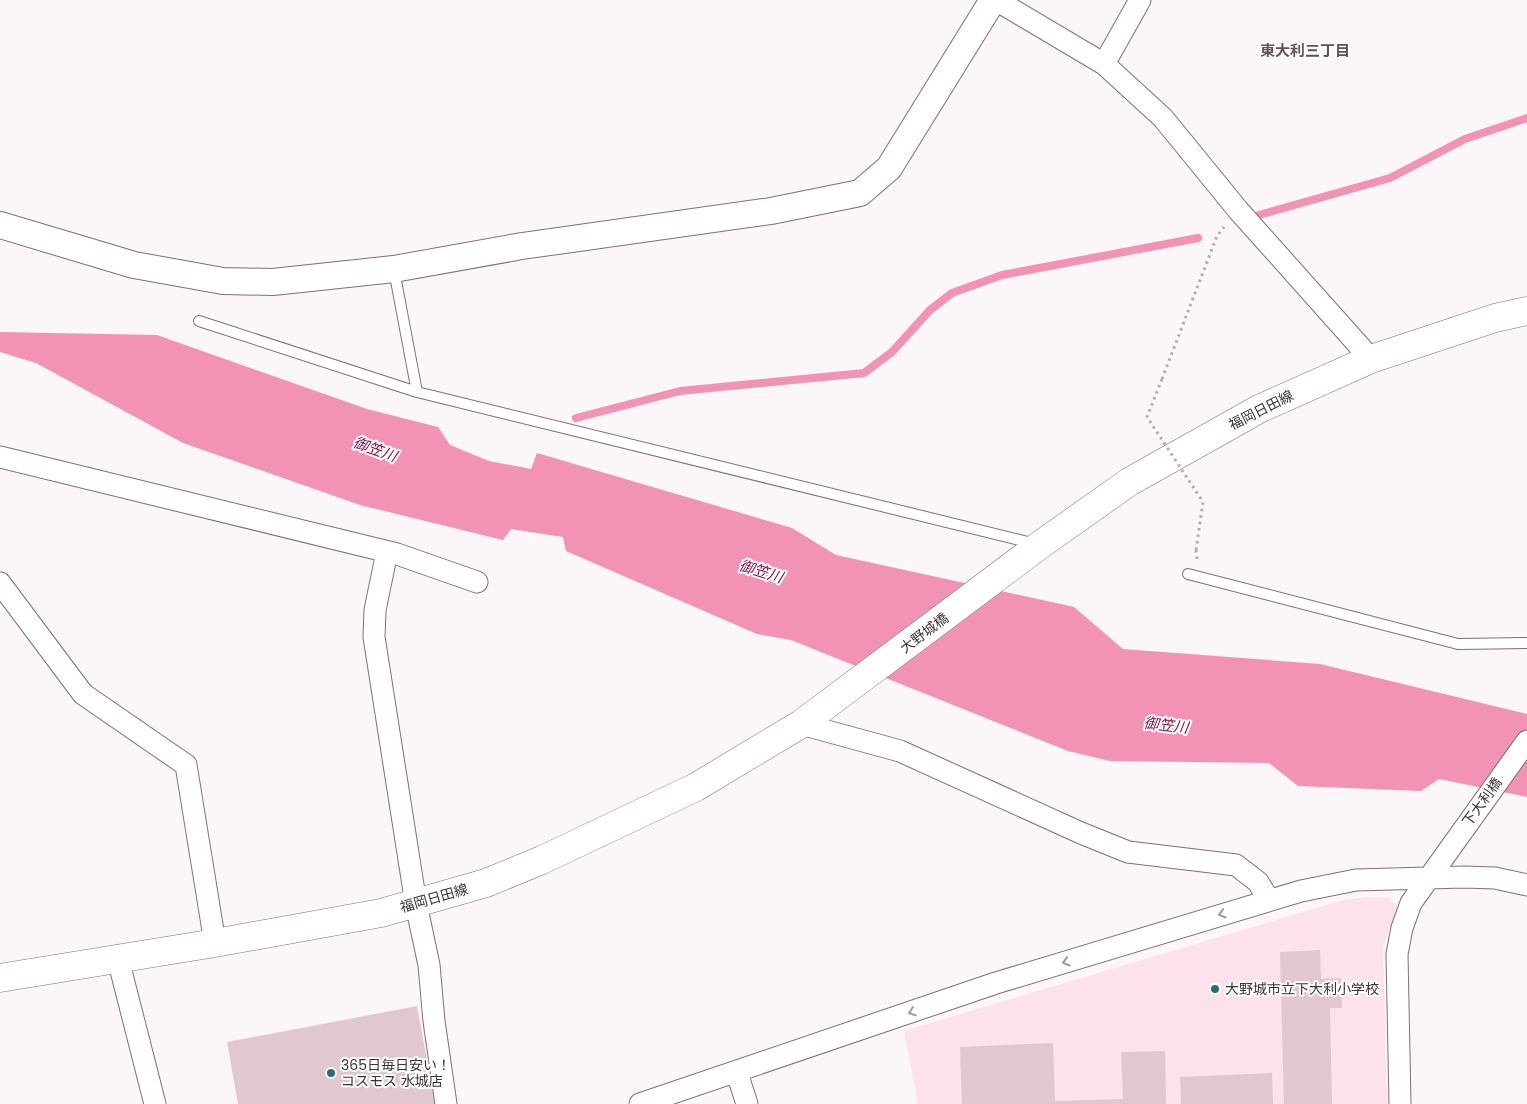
<svg xmlns="http://www.w3.org/2000/svg" width="1527" height="1104" font-family="Poppins,'Noto Sans JP',sans-serif">
<rect width="100%" height="100%" fill="#fbf6f8"/>
<path fill="#fee2eb" d="M1368,897L1389,898L1398,908L1383,946L1387,1104H918L904,1031L1343,900Z"/>
<path fill="#f292b4" d="M0,332L157,335L367,409L438,427L450,445L489,461L531,469L537,453L792,528L836,555L1074,607L1123,649L1320,664L1527,714V797L1439,779L1421,791L1298,786L1269,763L1110,761L1068,751L791,640L757,634L566,551L563,537L511,529L503,540L360,505L183,443L36,363L0,352Z"/>
<g fill="none" stroke-linecap="round" stroke-linejoin="round">
<path stroke="#f292b4" stroke-width="8" d="M1259,215L1390,178L1465,139L1527,118
M576,418L680,391L864,373L892,352L930,310L952,293L1002,275L1198,238"/>
</g>
<path fill="#e1c8cf" d="M1320,950L1321,979L1341,978L1342,1008H1330L1332,1104H1284L1280,952Z
M417,1006L435,1104H238L227,1042Z
M1053,1043L1055,1101L1123,1099L1121,1052L1165,1051L1166,1104H962L960,1047Z
M1272,1073L1273,1104H1181L1180,1077Z"/>
<g fill="none" stroke-linecap="round" stroke-linejoin="round">
<defs>
<path id="service" d="M394,270L417,392
M199,321L417,392L1036,544
M1188,574L1458,644L1527,643"/>
<path id="minor" d="M996,0L1104,64L1163,118L1238,210L1371,359
M1104,64L1140,0
M0,457L397,554L477,582
M387,552L375,610L374,637L416,904L429,965L434,1021L446,1104
M0,583L83,694L186,765L215,943
M801,724L900,751L1081,833L1128,852L1236,865L1258,882L1269,900
M118,959L155,1104
M737,1073L747,1104
M640,1104L996,983L1301,891L1356,880L1464,877L1495,878L1527,885
M1400,1104L1397,954L1402,928L1411,903L1527,741"/>
<path id="tertiary" d="M0,225L134,265L223,281L273,282L394,269L522,246L771,211L860,193L889,168L993,0"/>
<path id="secondary" d="M0,978L215,943L381,913L486,883L542,860L696,787L801,724L1040,545L1129,482L1259,409L1371,359L1495,318L1527,311"/>
</defs>
<use href="#service" stroke="#846d74" stroke-width="12"/>
<use href="#minor" stroke="#846d74" stroke-width="23"/>
<use href="#tertiary" stroke="#846d74" stroke-width="28"/>
<use href="#secondary" stroke="#846d74" stroke-width="29"/>
<path stroke="#b3acae" stroke-width="3" stroke-dasharray="2.5 4" stroke-linecap="butt" d="M1162,379L1217,236L1224,227
M1196,550L1197,559"/>
<use href="#service" stroke="#fff" stroke-width="10"/>
<use href="#minor" stroke="#fff" stroke-width="21"/>
<use href="#tertiary" stroke="#fff" stroke-width="26"/>
<use href="#secondary" stroke="#fff" stroke-width="28"/>
<path stroke="#b3acae" stroke-width="3" stroke-dasharray="2.5 4" stroke-linecap="butt" d="M1162,379L1147,417L1203,502L1196,550"/>
</g>
<defs><path id="oneway-chevron" d="M-2-3.5L2.5 0L-2 3.5" fill="none" stroke-width="1.6" stroke-linecap="round" stroke-linejoin="round" transform="scale(1.25)"/></defs>
<g stroke="#9e989a">
<use href="#oneway-chevron" transform="translate(1222 914) rotate(163)"/>
<use href="#oneway-chevron" transform="translate(1066 962) rotate(163)"/>
<use href="#oneway-chevron" transform="translate(912 1012) rotate(161)"/>
</g>
<g fill="#246e77" stroke="#fff" stroke-width="2">
<circle cx="1215" cy="989" r="5"/>
<circle cx="331" cy="1073" r="5"/>
</g>
<g text-anchor="middle" dominant-baseline="central" stroke-width="4" stroke-linejoin="round" paint-order="stroke">
<g font-size="14" fill="#3c3235" stroke="#fff">
<text transform="translate(1261 410) rotate(-27)">福岡日田線</text>
<text transform="translate(924 633) rotate(-37)">大野城橋</text>
<text transform="translate(1482 802) rotate(-54)">下大利橋</text>
<text transform="translate(434 898) rotate(-16)">福岡日田線</text>
</g>
<g font-size="14" fill="#3c3235" stroke="#fff" text-anchor="start">
<text x="1225" y="989">大野城市立下大利小学校</text>
<text x="341" y="1065">365日毎日安い！<tspan x="341" dy="16">コスモス 水城店</tspan></text>
</g>
<g font-size="15" font-weight="bold" fill="#654f56" stroke="#fff">
<text x="1305" y="50">東大利三丁目</text>
</g>
<g font-size="15" font-style="italic" fill="#831149" stroke="#fff">
<text transform="translate(375 449) rotate(20)">御笠川</text>
<text transform="translate(761 571) rotate(17)">御笠川</text>
<text transform="translate(1166 725) rotate(7)">御笠川</text>
</g>
</g>
</svg>
